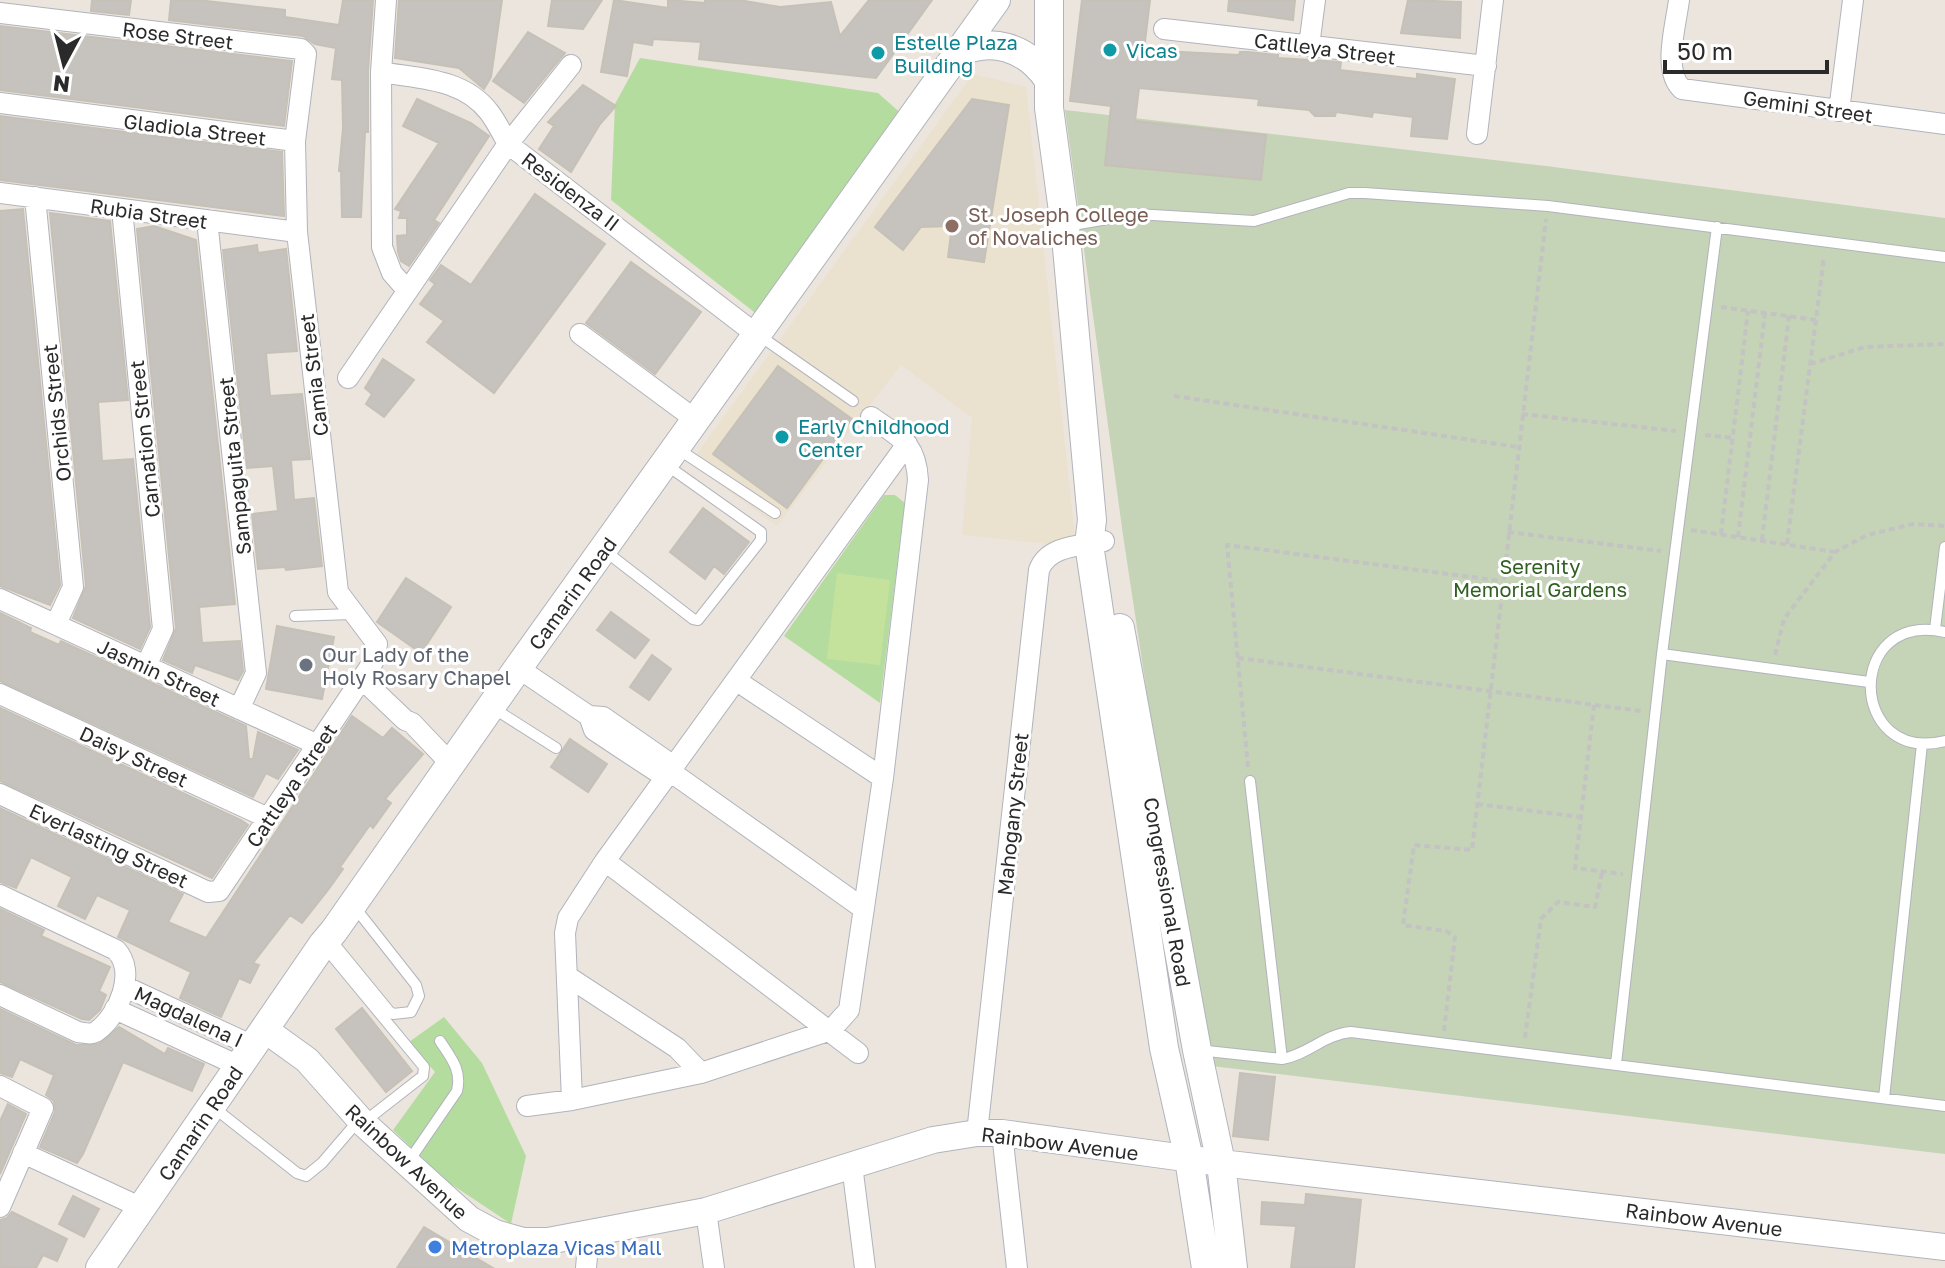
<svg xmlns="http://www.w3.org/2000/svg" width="1945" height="1268" font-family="'Golos Text',sans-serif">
<rect width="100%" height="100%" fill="#ebe5de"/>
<path fill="#ebe1cf" d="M973,74L1026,87L1075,537L1049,544L962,535L972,418L901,365L777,526L690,463Z"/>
<path fill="#b5dc9f" d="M640,58L878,93L905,117L763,319L611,200L615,104Z
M884,495H895L905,503L880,703L784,636Z
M444,1017L482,1063L526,1156L511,1224L445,1180L393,1130L435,1072L409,1042Z"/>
<path fill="#c5d3b6" d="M1065,110L1546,166L1945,218V1154L1212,1066L1166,819L1123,535Z"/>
<path fill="#c5e29c" d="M837,573L890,580L880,665L827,659Z"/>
<path fill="#c6c2bd" stroke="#c6c1b7" stroke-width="2" d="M92,0H131L129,15L91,11Z
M171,0H198L285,10V17L339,25L343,0H373L368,71V132H365L361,217H342L341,171H339L343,128L342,80L332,79L336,48L315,44L303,36L169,20Z
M399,0H502L491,77L484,89L459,68L395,58Z
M552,0H602L583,29L548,26Z
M614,0L668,8V0L705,3V0H739L780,7L831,2L840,36L869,0H932L876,78L699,59L701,42L653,39L652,45L633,42L627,76L601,72Z
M1082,0H1150L1144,50L1239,55L1240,52H1248L1278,55V58L1341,62L1340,70L1417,79V74L1455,79L1447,139L1411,136L1413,117L1373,112L1372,117L1336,112L1335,116H1315L1309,110L1258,105L1259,99L1139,88L1135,121L1266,135L1261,180L1105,165L1111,106L1070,101Z
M1229,0H1295L1293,20L1228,11Z
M1408,0L1461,2L1460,38L1401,33Z
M0,26L292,61L284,126L0,90Z
M528,32L565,53L555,65L551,64L554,66L524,103L493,81Z
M583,85L616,106L600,124L571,172L539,149L554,126L548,122Z
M417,99L471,123L489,136L434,220L439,223L409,266L401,261L398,252L397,236L407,235V218H399L401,211L395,209L439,143L403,126Z
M972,99L1009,105L984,262L948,257L952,226L921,227L903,250L875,227Z
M0,116L282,152L284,216L0,180Z
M535,194L605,244L494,393L427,342L444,321L420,304L435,284L430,280L441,265L471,285Z
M23,209L60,585L50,605L0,586V211Z
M50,213L110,221L128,400L98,402L102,461L133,459L150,627L140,649L73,618L86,586Z
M154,226L196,240L235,604L199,607L202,643L240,641L243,671L238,680L195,665L192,673L163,660L176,628L137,229Z
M257,245L258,253L286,249L297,351L266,353L270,396L302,394L310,459L291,460L294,500L314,498L322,566L286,570L285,567L258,569L252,514L278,511L273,466L247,468L223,250Z
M631,262L701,312L655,374L586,323Z
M383,359L414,380L384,417L366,404L372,394L365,388Z
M778,366L852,419L787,508L713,454Z
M703,508L749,542L724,574L714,566L705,579L670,552Z
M406,578L451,607L421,653L377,622Z
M611,612L649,640L635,658L597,630Z
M0,613L31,628L30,632L59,645L61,641L246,726L249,759H253L258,732L298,750L278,779L266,773L253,797L0,681Z
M277,626L334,637L322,699L266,689Z
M652,655L671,669L649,700L630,687Z
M0,708L241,820L248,825L212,878L0,781Z
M352,716L383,738L392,728L423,754L385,799L391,803L373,828L370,825L340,867L343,869L328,890L302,923L290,915L253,963L259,965L250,983L239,978L221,1017L180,998L191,972L118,937L130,910L97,895L85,919L58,906L72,877L31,857L16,888L0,882V808L183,894L168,922L206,938Z
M570,739L607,764L588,792L551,767Z
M0,909L44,930L41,936L110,967L99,991L106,995L100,1010L89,1020L82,1019L0,982Z
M362,1008L412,1071L386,1092L336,1029Z
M0,1009L76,1045L99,1044L119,1027L165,1054L168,1048L204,1064L192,1091L123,1062L83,1154L77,1163L40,1147L55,1112L54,1101L46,1095L54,1075L20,1059L12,1077L0,1073Z
M1240,1073L1275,1077L1268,1140L1233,1136Z
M8,1104L26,1114L0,1174V1121Z
M1306,1194L1361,1200L1354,1268H1291L1296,1226L1261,1224L1262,1202L1305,1205Z
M73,1196L99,1209L84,1237L59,1224Z
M12,1212L67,1239L57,1261L43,1255L36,1268H0V1220L7,1218Z
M424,1227L493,1268H397Z"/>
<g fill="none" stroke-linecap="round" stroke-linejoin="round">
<defs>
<path id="service" d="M1067,226L1136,214L1254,221L1349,193H1365L1548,206L1945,257
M760,336L853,401
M678,449L775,513
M605,551L693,619L698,620L761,540V532L665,464
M295,616L352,614
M1935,629L1945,547
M1945,632C1844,610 1848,765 1945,741
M1662,654L1869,682
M493,708L556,748
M1250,781L1282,1059
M330,939L389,1011L393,1014L411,1012L419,996L416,985L353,905
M324,946L424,1067L423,1076L364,1122
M1198,1050L1282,1059C1307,1055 1325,1034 1351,1032L1945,1106
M1616,1064L1662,654L1717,227
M1884,1098L1922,744
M213,1107L297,1173L306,1176L322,1163L358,1121
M409,1161L457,1091C462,1070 451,1058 440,1041"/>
<path id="minor" d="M386,0L381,72L382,247L392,273L407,290
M1679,0C1676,25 1662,71 1682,89L1945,124
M0,13L301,49L306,54L295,141L297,232L338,592L377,644L373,662L219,891L208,892L0,794
M1164,29L1486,66
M1309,46L1315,0
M381,72C419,79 463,78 489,112C496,121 502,133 508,144L757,335
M0,103L295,141
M1839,111L1853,0
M1477,134L1493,0
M0,193L297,232
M35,197L73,587L56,624
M122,209L163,629L146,666
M207,220L256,673L239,709
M580,334L696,420
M348,378L508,144L571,65
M0,599L318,745
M518,668L589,716L603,717L665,760L671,772L864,909
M362,679L405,720L412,723L451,764
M737,681L883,778
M0,694L268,818
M589,716L594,730L618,746L656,771L671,772
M605,861L858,1053
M0,895L116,950C137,972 119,1015 97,1031C92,1035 85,1033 78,1032L0,995
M567,976L677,1048L701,1073
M126,987L253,1046
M115,1009L239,1066
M0,1086L43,1108L0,1207
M572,1100L565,933L568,918L605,861L907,444
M527,1106L572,1100L701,1073L831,1030L849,1010L883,778L918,480C916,442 899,437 871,417
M977,1133L1039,570C1048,545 1081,546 1104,541
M1002,1133L1017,1268
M23,1153L142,1208
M852,1165L865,1268
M706,1211L714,1268
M586,1268L589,1234"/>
<path id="tertiary" d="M264,1029L307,1060L363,1123L469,1219L495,1233L523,1241H548L706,1211L933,1140L977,1133H1002L1221,1163L1945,1247"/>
<path id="secondary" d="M1049,0V108L1065,226L1092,520L1089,544L1164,1048L1189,1159L1206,1268
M956,54C991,36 1026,47 1048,79
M1120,628L1197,1050L1221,1163L1233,1268
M100,1268L323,944L334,931L518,668L996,0"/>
</defs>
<use href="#service" stroke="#b1b4bc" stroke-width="12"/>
<use href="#minor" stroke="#b1b4bc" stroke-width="22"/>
<use href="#tertiary" stroke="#b1b4bc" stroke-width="28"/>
<use href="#secondary" stroke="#b1b4bc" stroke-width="30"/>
<path stroke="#c3c3c3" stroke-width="4" stroke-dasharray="6 4" stroke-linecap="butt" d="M1721,307L1816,320
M1810,364L1865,347L1945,344
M1174,396L1518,447
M1522,414L1676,431
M1705,435L1734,438
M1691,530L1835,552
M1508,532L1661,551
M1721,534L1748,311
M1738,537L1765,313
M1762,540L1789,316
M1787,544L1824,257
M1775,655L1784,619L1835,552L1867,535L1913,524L1945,526
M1238,658L1641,711
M1594,705L1575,868L1623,874
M1248,767L1227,545L1502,581
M1477,804L1581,817
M1444,1031L1455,937L1446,931L1403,925L1414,845L1472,850L1546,219
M1525,1038L1541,919L1558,902L1595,907L1602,872"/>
<use href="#service" stroke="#fff" stroke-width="10"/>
<use href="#minor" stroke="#fff" stroke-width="20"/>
<use href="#tertiary" stroke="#fff" stroke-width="26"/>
<use href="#secondary" stroke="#fff" stroke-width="28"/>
</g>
<g fill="#0f9aa8" stroke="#fff" stroke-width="3">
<circle cx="1110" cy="50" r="8"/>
<circle cx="878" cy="53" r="8"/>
<circle cx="782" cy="437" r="8"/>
</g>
<circle fill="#8d6e63" stroke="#fff" stroke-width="3" cx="952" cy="226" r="8"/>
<circle fill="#6b7280" stroke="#fff" stroke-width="3" cx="306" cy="665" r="8"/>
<circle fill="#3f7fe0" stroke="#fff" stroke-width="3" cx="435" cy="1247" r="8"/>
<g text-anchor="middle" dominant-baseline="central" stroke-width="6" stroke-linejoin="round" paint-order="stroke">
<g font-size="20" fill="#2a2a2a" stroke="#fff">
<text transform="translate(178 35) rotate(7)">Rose Street</text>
<text transform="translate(1325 48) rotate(7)">Catlleya Street</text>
<text transform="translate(1808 106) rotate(8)">Gemini Street</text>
<text transform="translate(195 129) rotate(7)">Gladiola Street</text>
<text transform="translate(571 191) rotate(37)">Residenza II</text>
<text transform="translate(149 213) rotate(8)">Rubia Street</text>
<text transform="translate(313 375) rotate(-97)">Camia Street</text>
<text transform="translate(56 413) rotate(-96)">Orchids Street</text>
<text transform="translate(144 439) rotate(-96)">Carnation Street</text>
<text transform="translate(234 466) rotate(-96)">Sampaguita Street</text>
<text transform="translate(572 593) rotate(-54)">Camarin Road</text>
<text transform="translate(159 672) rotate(25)">Jasmin Street</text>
<text transform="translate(134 756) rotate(25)">Daisy Street</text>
<text transform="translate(291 785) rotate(-56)">Cattleya Street</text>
<text transform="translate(1012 814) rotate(-84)">Mahogany Street</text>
<text transform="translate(109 845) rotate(25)">Everlasting Street</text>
<text transform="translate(1168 892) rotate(80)">Congressional Road</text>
<text transform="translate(189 1016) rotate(25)">Magdalena I</text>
<text transform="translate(200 1123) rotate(-56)">Camarin Road</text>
<text transform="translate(1060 1143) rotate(7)">Rainbow Avenue</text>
<text transform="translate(407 1161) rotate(43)">Rainbow Avenue</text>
<text transform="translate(1704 1219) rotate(7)">Rainbow Avenue</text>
</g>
<g font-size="20" fill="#0d838f" stroke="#fff" text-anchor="start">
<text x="894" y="42">Estelle Plaza<tspan x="894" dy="23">Building</tspan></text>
<text x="1126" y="50">Vicas</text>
<text x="798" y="426">Early Childhood<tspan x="798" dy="23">Center</tspan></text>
</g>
<g font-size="20" fill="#785e54" stroke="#fff" text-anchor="start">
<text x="968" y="214">St. Joseph College<tspan x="968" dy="23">of Novaliches</tspan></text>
</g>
<g font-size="20" fill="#2f6021" stroke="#fff">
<text x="1540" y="566">Serenity<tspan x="1540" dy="23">Memorial Gardens</tspan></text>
</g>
<g font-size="20" fill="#5b616d" stroke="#fff" text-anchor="start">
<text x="322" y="654">Our Lady of the<tspan x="322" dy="23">Holy Rosary Chapel</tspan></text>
</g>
<g font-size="20" fill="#366cbe" stroke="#fff" text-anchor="start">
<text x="451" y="1247">Metroplaza Vicas Mall</text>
</g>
</g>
<g transform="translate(64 64) rotate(187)" stroke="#ffffff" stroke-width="6" paint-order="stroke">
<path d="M0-6L14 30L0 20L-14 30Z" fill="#2a2a2a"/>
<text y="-12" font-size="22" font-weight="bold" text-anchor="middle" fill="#2a2a2a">N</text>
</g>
<path d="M1665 60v12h162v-12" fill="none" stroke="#2a2a2a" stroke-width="4"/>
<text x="1677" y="60" font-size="24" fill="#2a2a2a" stroke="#ffffff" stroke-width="6" paint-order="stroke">50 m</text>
</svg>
